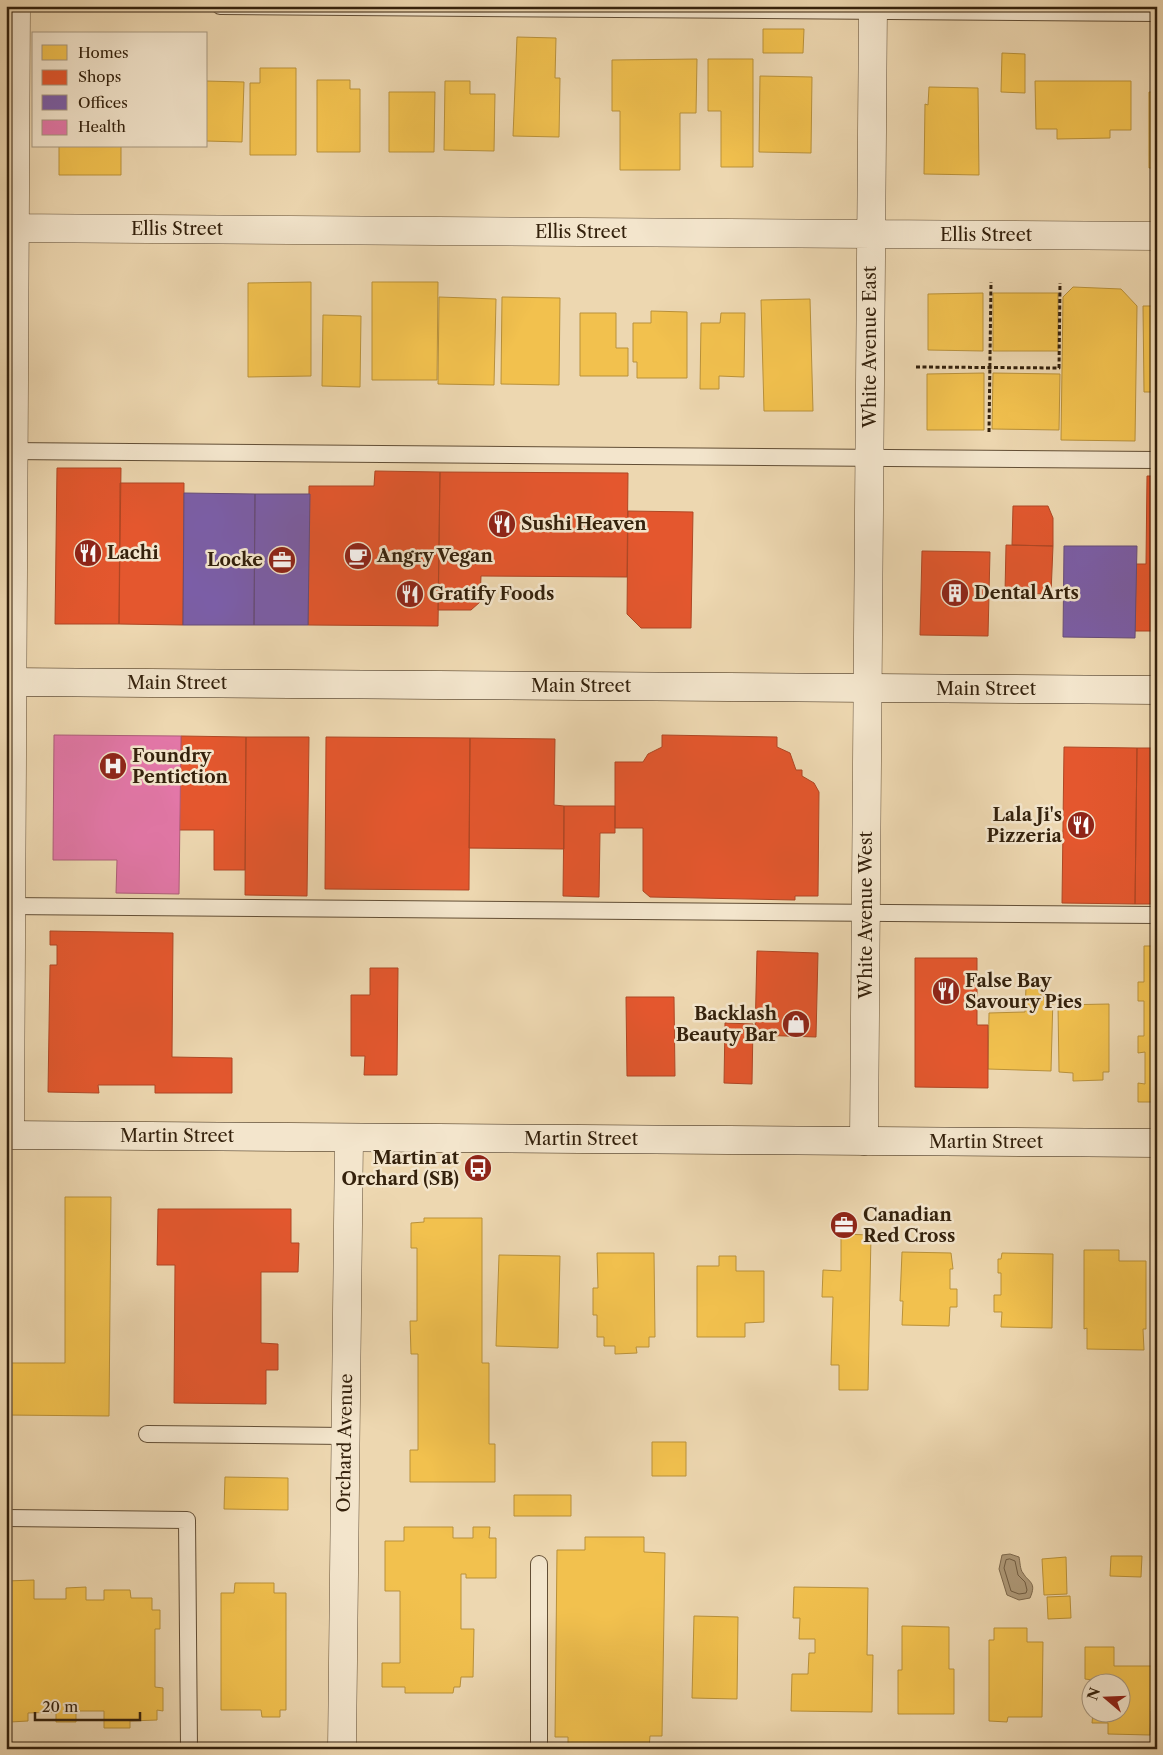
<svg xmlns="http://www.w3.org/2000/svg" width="1163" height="1755" font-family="'Libre Caslon Text',serif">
<rect width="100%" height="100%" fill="#edd7b0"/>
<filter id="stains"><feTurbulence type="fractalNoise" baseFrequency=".004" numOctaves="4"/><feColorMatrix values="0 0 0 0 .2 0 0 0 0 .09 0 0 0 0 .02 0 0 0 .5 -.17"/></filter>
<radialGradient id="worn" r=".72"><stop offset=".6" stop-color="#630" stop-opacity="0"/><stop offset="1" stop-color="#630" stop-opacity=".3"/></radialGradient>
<path fill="#ae9978" stroke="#7d694d" d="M1010,1554L1019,1557C1020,1561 1020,1570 1023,1573C1029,1583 1037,1582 1030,1598L1019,1600L1007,1595L999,1569L1002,1555Z"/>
<path fill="#f2c14e" stroke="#b9913a" d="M763,29H804L803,53H763Z
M517,37L556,38L555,78H560L559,137L513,136Z
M1002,53L1025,54V93L1001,92Z
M697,59L696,113H680V170H620V111H612V60Z
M708,59H753V167H721V111H708Z
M260,68H296V155H250V83H260Z
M760,76L812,77L811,153L759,152Z
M317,80H350V89H360V152H317Z
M206,81L244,82L242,142L206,141Z
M445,81H470V94H495L494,151L444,150Z
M1035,81H1131V130H1110V138L1057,139V129H1036Z
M929,87L978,88L979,175L924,174L925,104L928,105Z
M389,92H435L434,152H389Z
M1149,92H1157V168H1149Z
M59,146H121V175H59Z
M311,282V376L248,377V283Z
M372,282H438L437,380H372Z
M1073,287L1121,289L1137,306L1135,441L1061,440L1063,297Z
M983,293V351L928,350V294Z
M993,293H1058V351H993Z
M439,297L496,299L494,385L438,384Z
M502,297L560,298L559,385L501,384Z
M810,299L813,411H764L761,300Z
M1143,306H1157V392H1144Z
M651,311L687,312V378H637V362H633V323H651Z
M580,313H616V348H628V376H580Z
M721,313H745L744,377L719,376V389H700L701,323H720Z
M323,315L361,316L360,387L322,386Z
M984,373V430H927V374Z
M993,373L1060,374L1059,430L992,429Z
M1144,946H1157V1102H1138V1083L1145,1084V1052L1138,1053V1036H1144V1001H1138V982H1144Z
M1026,987L1041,988V997H1053L1051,1071L988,1069L989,1013L1025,1012Z
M1109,1004V1072H1103V1080L1073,1081V1073L1059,1072L1058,1005Z
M65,1197H111L109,1416L6,1415V1363H65Z
M424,1218H482V1363H489V1444H495V1482H410V1450H418V1354H411L410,1321H417V1248H411V1223L424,1222Z
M841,1234L871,1235L868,1390H839V1365H831L833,1297H822L823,1270L841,1271Z
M1084,1250H1119V1261H1146V1329H1143L1144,1350L1087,1349V1328L1084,1329Z
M902,1252L951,1253L953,1269H950V1289H957V1307H950L949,1326L902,1325L903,1301H900Z
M597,1253H654L655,1337H649V1347H636L637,1353L615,1354V1346H604V1337H597V1315H593V1288H598Z
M1002,1253L1053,1254L1052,1328L1001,1327L1002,1312H994V1295H1001V1273H998V1259H1001Z
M499,1255L560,1256L558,1348L496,1346Z
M719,1256H736V1271H764V1322L745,1323V1337H697V1266H719Z
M652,1442H686V1476H652Z
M225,1477L288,1478V1510L224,1509Z
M514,1495H571V1516H514Z
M404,1527H453V1538H473V1527H490L489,1538H496V1578H466V1574H461V1629H474L473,1677H461L460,1687H454L453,1693H405V1687H382V1663H400V1591H385V1541H404Z
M585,1537H644V1552L665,1553L662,1736H650L649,1749H568V1737H555L557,1550H585Z
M1111,1556H1142L1141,1577L1110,1576Z
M1066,1557L1067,1594L1044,1595L1042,1559Z
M34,1580V1599H66V1588L86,1587V1600H104V1590H130L131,1598H152V1610H160V1629H155V1687L163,1688V1711L157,1710V1720L130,1721V1728H104V1711H76V1722H56V1712L28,1713V1721L10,1722V1710H6V1581Z
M235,1583H274V1593H286V1710H280V1717H262L261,1710H221V1593H234Z
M794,1587L868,1588L867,1655H873L872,1712L791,1711L792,1674H808L809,1653H815V1639H799L800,1618H793Z
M1070,1596L1071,1618L1048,1619L1047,1597Z
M694,1616L738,1617L737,1699L692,1698Z
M902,1626L949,1627V1669H954V1714H898V1670H902Z
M994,1628H1027V1642H1043L1042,1717H1008L1007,1722L989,1721V1640H994Z
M1085,1647H1114V1666H1157V1711H1151L1150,1735L1108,1734V1723H1092L1093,1712H1120V1682H1093V1680L1085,1679Z"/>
<path fill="#e4572e" stroke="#af4724" d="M57,468H121L119,624H55Z
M375,471L440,472L438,626L308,625L309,486H374Z
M440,472L628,473L627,577L481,576L480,602L471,610H438Z
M1147,476H1157V631H1135L1136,564H1146Z
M120,483H184L183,625L119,624Z
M1013,506H1048L1053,518V546L1012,545Z
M628,511L693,512L691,628H641L627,614Z
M1006,545L1053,546L1051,594L1005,593Z
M922,551L990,552L988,636L920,635Z
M662,735L777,737V747L790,753L796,770H802V776L814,783L819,792L818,896H795V900L650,897L643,891V828H615V762H643L648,754L662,747Z
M181,736L246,737L245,870H214V830H179Z
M246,737H309L307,896L245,895Z
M326,737L470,738L469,890L325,889Z
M470,738L555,739L554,805L564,806V849L469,848Z
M1064,747L1137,748L1135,904L1062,903Z
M1137,748H1157V904H1135Z
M564,806H615V833H600L599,897L563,896Z
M50,931L173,933L172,1057L232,1058V1093H155V1085H98L99,1093L48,1092L50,965H57V945H50Z
M757,951L818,953L816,1037L755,1035Z
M915,958H977V1025H988V1088L915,1087Z
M370,968H398L397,1075H364L365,1056H351V995H370Z
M626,997H674L675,1076H627Z
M725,1023L753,1024L752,1084L724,1083Z
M158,1209H291V1243H299L298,1272H261V1343L278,1344V1370H266V1404L174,1403L175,1265H157Z"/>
<path fill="#7b5ea7" stroke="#664c78" d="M184,493L255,494L254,625H183Z
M255,494H310L308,625H254Z
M1064,546H1137L1135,638L1063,637Z"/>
<path fill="#e377a8" stroke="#ae5d79" d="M54,735L181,736L179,894L116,893L117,860H53Z"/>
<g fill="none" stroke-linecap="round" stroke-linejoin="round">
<path stroke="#715d42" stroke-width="1" d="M1010,1559L1015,1561L1018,1575L1025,1582L1027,1590L1026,1593L1019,1594L1011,1591L1004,1568L1006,1560Z"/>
<defs>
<path id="service" d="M220,6L1157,13
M7,451L1157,460
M6,906L1157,915
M147,1434L345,1436
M6,1518L187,1520L189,1749
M539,1564V1749"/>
<path id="minor" d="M6,228L1157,236
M10,1135L16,6
M864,1141L873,6
M342,1749L349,1138"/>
<path id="secondary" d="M6,682L1157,690
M6,1135L1157,1143"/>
</defs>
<use href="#service" stroke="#624e35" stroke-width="18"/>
<use href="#minor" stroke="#624e35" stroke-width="29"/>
<use href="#secondary" stroke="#34210c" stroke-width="29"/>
<path stroke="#34210c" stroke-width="3" stroke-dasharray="4 2.5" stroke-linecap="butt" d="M916,367L1059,368L1060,283
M989,432L991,282"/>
<use href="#service" stroke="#f3e5cc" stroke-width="16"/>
<use href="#minor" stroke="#f3e5cc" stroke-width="28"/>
<use href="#secondary" stroke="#f3e5cc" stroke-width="28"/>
</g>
<defs>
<symbol id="restaurant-disc" viewBox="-11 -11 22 22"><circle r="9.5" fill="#8f2418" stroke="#f3e5cc"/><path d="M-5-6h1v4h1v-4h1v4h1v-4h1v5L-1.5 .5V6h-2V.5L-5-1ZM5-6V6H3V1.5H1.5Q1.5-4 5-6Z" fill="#fff"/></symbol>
<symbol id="cafe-disc" viewBox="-11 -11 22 22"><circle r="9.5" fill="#8f2418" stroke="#f3e5cc"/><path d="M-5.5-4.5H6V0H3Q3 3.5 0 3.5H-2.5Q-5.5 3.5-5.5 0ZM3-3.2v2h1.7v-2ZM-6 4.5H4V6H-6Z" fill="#fff"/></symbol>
<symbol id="office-disc" viewBox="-11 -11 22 22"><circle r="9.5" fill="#8f2418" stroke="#f3e5cc"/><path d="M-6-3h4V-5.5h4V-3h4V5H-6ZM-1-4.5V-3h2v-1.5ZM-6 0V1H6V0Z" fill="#fff"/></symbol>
<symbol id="building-disc" viewBox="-11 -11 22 22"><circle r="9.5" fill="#8f2418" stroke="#f3e5cc"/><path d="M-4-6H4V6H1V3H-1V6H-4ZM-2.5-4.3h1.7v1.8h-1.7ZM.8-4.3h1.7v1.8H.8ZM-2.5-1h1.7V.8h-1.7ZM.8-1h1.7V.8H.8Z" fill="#fff"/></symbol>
<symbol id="hospital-disc" viewBox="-11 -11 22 22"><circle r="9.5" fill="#8f2418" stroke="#f3e5cc"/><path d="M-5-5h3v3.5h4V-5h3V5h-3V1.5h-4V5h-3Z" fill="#fff"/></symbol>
<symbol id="shop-disc" viewBox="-11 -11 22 22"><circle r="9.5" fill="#8f2418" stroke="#f3e5cc"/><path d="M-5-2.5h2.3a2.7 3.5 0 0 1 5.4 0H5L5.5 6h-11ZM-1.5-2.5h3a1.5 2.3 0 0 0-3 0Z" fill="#fff"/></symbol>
<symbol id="bus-disc" viewBox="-11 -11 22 22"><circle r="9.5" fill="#8f2418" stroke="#f3e5cc"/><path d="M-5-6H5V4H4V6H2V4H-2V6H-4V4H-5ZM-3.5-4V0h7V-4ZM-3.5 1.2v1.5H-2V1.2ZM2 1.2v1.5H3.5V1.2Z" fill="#fff"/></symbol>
</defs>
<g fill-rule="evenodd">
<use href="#restaurant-disc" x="486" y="508" width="32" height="32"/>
<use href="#restaurant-disc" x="72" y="537" width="32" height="32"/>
<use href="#cafe-disc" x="342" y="540" width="32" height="32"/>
<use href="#office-disc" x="266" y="544" width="32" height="32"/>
<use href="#building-disc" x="939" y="577" width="32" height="32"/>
<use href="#restaurant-disc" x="394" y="578" width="32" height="32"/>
<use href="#hospital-disc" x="97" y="750" width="32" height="32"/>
<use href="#restaurant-disc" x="1065" y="809" width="32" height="32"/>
<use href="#restaurant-disc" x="930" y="975" width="32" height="32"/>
<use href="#shop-disc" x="780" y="1008" width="32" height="32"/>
<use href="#bus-disc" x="462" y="1152" width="32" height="32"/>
<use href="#office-disc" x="828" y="1209" width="32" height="32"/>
</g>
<g text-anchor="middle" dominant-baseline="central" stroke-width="5" stroke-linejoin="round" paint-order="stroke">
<g font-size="18" fill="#34210c" stroke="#f3e5cc">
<text x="177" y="229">Ellis Street</text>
<text x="581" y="232">Ellis Street</text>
<text x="986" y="235">Ellis Street</text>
<text transform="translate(870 347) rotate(-90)">White Avenue East</text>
<text x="177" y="683">Main Street</text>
<text x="581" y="686">Main Street</text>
<text x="986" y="689">Main Street</text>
<text transform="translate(866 915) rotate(-90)">White Avenue West</text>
<text x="177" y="1136">Martin Street</text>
<text x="581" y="1139">Martin Street</text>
<text x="986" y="1142">Martin Street</text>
<text transform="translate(345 1443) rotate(-89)">Orchard Avenue</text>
</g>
<g font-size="18" font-weight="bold" fill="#34210c" stroke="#f3e5cc" text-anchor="start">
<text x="521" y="524">Sushi Heaven</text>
<text x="107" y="553">Lachi</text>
<text x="377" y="556">Angry Vegan</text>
<text x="263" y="560" text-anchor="end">Locke</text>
<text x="974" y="593">Dental Arts</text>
<text x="429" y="594">Gratify Foods</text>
<text x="132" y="756">Foundry<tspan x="132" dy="21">Pentiction</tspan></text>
<text x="1062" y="815" text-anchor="end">Lala Ji's<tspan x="1062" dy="21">Pizzeria</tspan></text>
<text x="965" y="981">False Bay<tspan x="965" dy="21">Savoury Pies</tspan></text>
<text x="777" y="1014" text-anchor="end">Backlash<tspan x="777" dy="21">Beauty Bar</tspan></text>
<text x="459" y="1158" text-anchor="end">Martin at<tspan x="459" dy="21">Orchard (SB)</tspan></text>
<text x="863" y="1215">Canadian<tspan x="863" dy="21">Red Cross</tspan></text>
</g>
</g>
<rect width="1163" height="1755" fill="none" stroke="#edd7b0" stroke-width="25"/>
<rect x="8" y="8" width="1148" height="1740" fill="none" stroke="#34210c" stroke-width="2.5"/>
<rect x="12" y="12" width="1138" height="1730" fill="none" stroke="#34210c"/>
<rect x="32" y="32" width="175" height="115" fill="#f3e5cc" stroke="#a7977f"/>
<rect x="42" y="45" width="25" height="15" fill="#f2c14e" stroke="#a7977f"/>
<text x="78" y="58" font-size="15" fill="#34210c">Homes</text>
<rect x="42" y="70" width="25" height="15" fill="#e4572e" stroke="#a7977f"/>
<text x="78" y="82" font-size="15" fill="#34210c">Shops</text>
<rect x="42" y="95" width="25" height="15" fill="#7b5ea7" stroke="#a7977f"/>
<text x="78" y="108" font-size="15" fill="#34210c">Offices</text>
<rect x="42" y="120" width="25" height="15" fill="#e377a8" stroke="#a7977f"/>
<text x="78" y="132" font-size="15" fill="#34210c">Health</text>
<g transform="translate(1106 1698) rotate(289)"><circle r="24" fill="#f3e5cc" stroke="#a7977f"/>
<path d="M0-4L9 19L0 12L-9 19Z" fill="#8f2418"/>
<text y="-8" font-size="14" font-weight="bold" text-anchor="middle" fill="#34210c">N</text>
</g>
<path d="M35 1712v8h105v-8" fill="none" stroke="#34210c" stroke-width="2.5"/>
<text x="42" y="1712" font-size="15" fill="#34210c" stroke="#f3e5cc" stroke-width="4" paint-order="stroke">20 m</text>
<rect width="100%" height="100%" filter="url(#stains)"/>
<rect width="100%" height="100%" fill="url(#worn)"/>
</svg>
